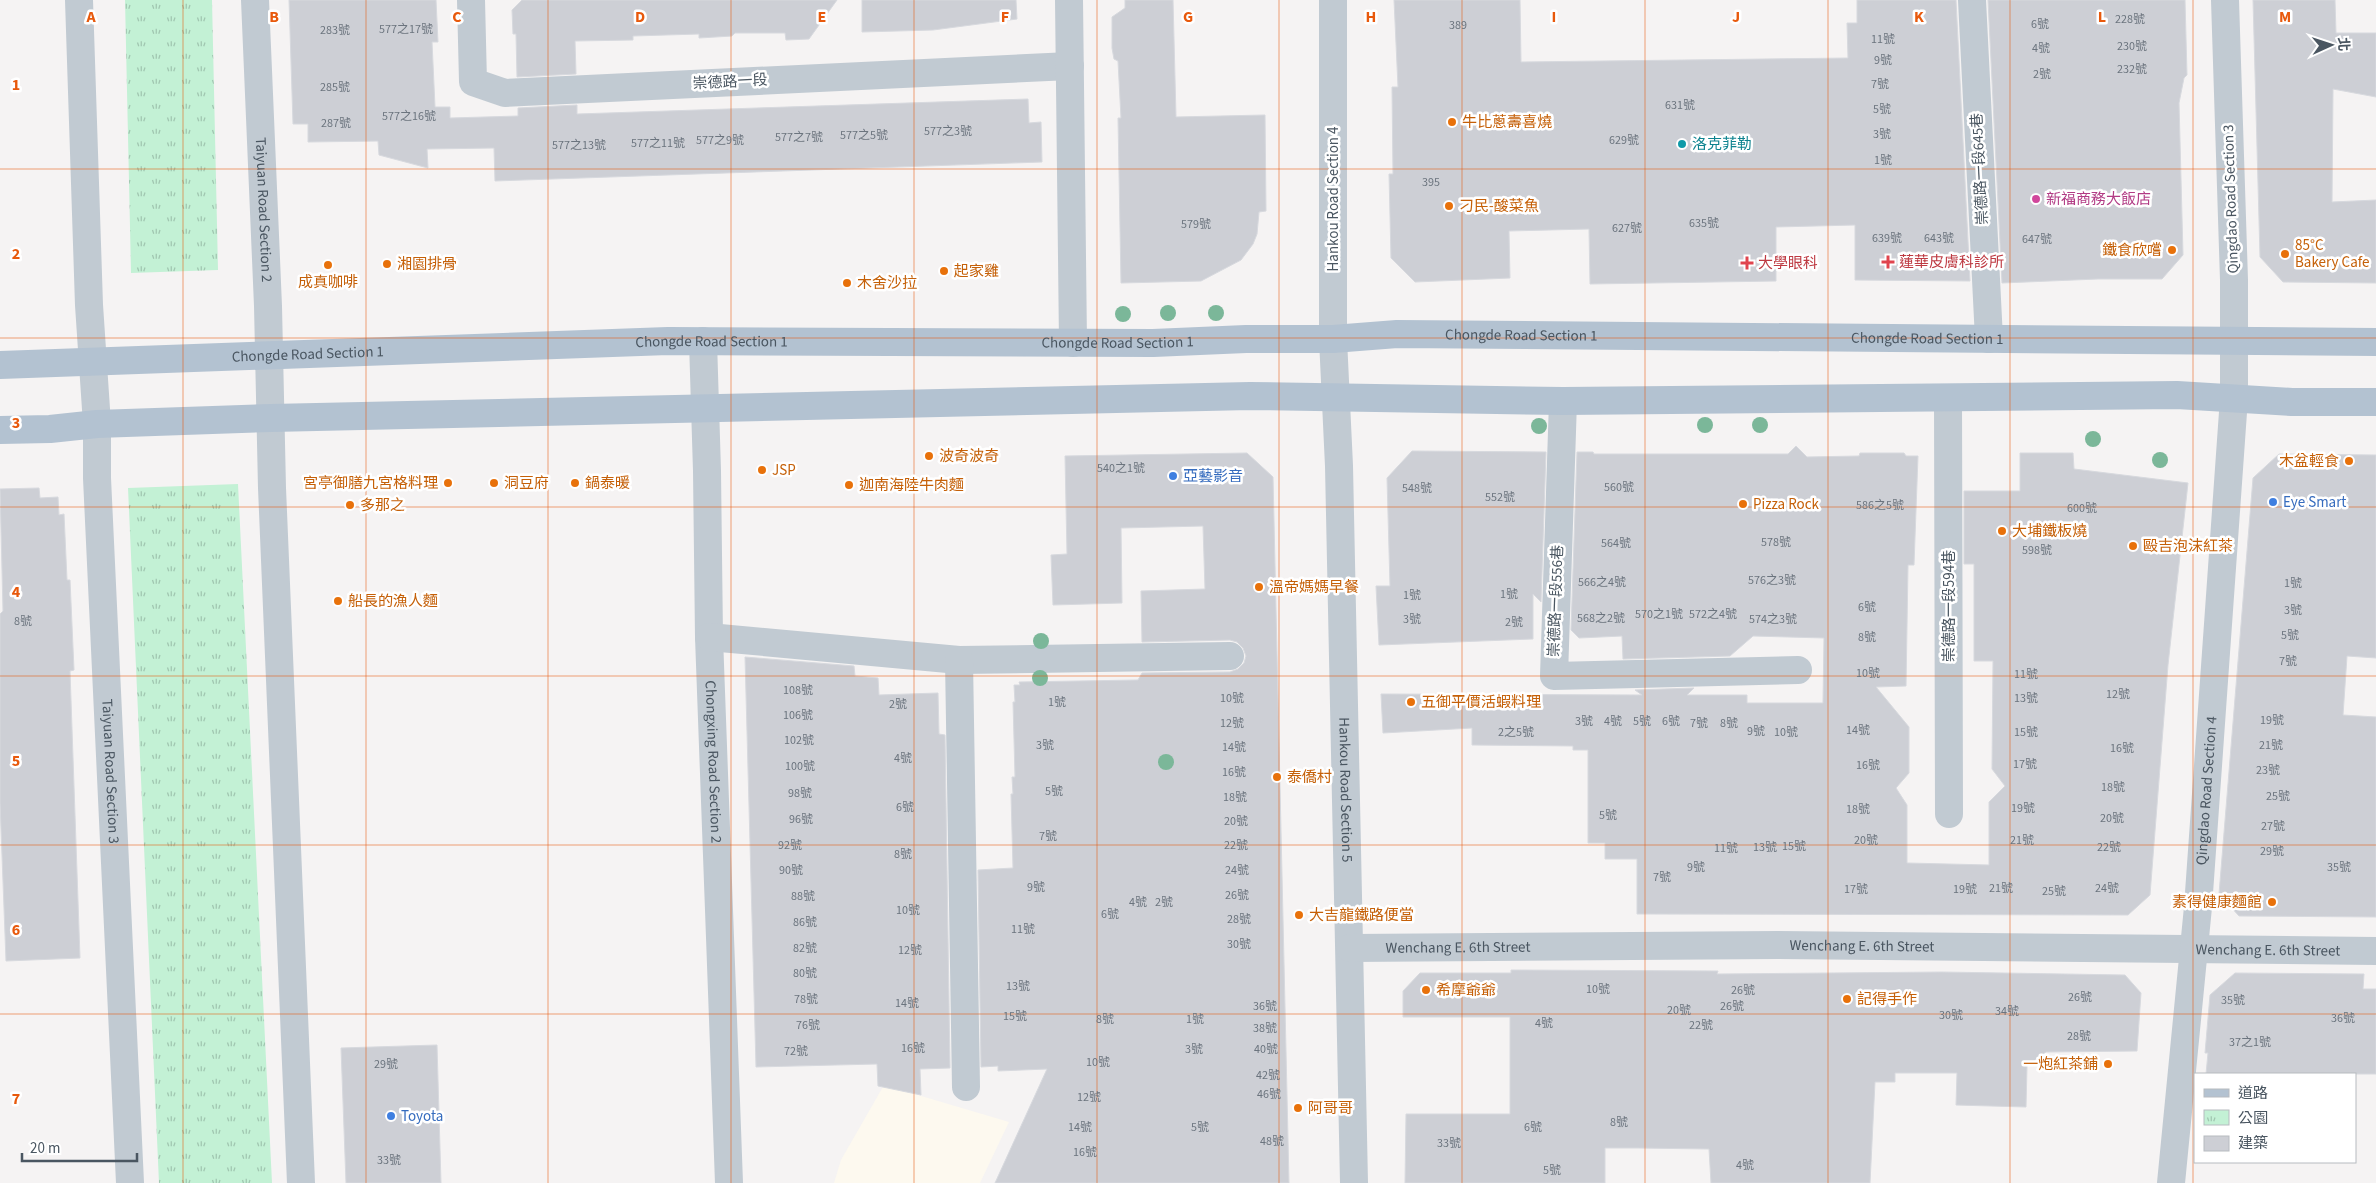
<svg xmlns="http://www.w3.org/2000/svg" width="2376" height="1183" font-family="'Source Sans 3','Noto Sans TC',sans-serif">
<defs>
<pattern id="park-tufts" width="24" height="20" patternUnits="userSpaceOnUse" patternTransform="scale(1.25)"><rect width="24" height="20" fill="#c3f1d5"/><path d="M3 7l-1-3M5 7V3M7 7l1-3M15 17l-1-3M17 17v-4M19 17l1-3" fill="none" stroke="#a0c6b0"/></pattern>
</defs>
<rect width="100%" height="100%" fill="#f5f3f3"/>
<path fill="#fdf9ef" d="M884,1085L1009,1122L980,1183H834L841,1160Z"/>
<path fill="url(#park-tufts)" d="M125,0H212L218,270L131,273Z
M238,484L272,1183H159L128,488Z"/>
<path fill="#cdcfd5" stroke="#d7d9de" d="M289,0H436L438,42H432L435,107H450V118L518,116V108L577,105V114L1028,99L1029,123L1041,122L1042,162L495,181L494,148L427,149L428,168L379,155L378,141L308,142V124H293Z
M522,0H837L809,39L786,40L785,33H735L732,36L699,38V34L633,36V40L575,41L576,74L517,77L516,34H513L512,10Z
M862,0H1016L1017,19L933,30L862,32Z
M1125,0H1173L1176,117L1265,115L1266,211L1259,212L1257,234L1253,244L1241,260L1201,281L1121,283L1118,118H1121L1118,61L1114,59L1112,48V17L1125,8Z
M1394,0H1520L1521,62L1848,58L1847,23H1857V0H1956L1970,281L1855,280V225L1776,227V281L1590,284L1589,229L1509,231L1510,278L1415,282L1391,258L1389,174H1393L1392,87H1398Z
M1988,0H2185L2187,75L2184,78L2179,103L2183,255L2162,279H2098L2002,283Z
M2253,0H2335L2336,33H2376V97L2333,89L2332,202L2376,200V283L2283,282L2260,257Z
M1796,446L1807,457L1859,456L1860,453H1904L1906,456H1918L1914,565H1908L1906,686L1876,687L1909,727V773L1896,788L1907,805V863L1989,865V802L2005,786L1992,769L1993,661H1974V564H1964V491H2020V453H2073L2074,469L2188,483L2168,665L2150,895L2128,915L1637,914V859H1605V843H1588V750H1573V746L1472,745V728L1383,733L1381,694L1642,695L1635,690L1694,688L1687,695H1747V703H1823L1824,638L1753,636L1730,656L1623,659L1622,636L1579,638L1571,630L1577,452H1593L1594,454H1788Z
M1412,451L1546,452L1541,602L1533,594V639L1379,645L1376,586H1390L1387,478Z
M1247,453L1273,477L1289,1183H995L1047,1069L998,1071V1066L981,1067L978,870L1013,868L1011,794H1013L1012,777H1015L1013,702H1015L1014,685H1020L1019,682L1138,680L1142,673L1230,672L1238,669L1244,663L1246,656L1243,648L1237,642L1230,640L1142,642L1141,591L1205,589L1203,526L1121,528L1122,603L1053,605L1051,555L1067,554L1065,456Z
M2279,454L2376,455V658L2347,656L2343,715L2376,717V917L2239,916L2219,894L2253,478Z
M39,488L40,498L58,497L59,515L64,514L67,580H70L74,670L70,671L80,958L6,961L0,803V614L3,611L0,489Z
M745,657L854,666L855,676L878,678L879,695L938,693L939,734L945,735L950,1068L920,1069L921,1095L878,1086L877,1064L756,1067Z
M1511,970L1718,971L1717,974L1942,972L2125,975L2141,993L2137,1051L2046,1052L2027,1066L2026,1107L1956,1105L1957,1073H1895V1082H1875L1870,1183H1711L1709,1149L1639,1148H1605V1183H1405L1406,1114H1510V1017H1403V991L1420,973H1511Z
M2235,973L2364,974L2363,989H2376V1074H2206L2208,1053H2205L2210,995Z
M437,1045L441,1183H346L341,1048Z"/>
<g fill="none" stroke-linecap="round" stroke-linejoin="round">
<g stroke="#c1cad2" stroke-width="28">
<path id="s1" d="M79,0L89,305L97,424V478L130,1183"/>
<path id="s2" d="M255,0L268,306L272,488L301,1183"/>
<path d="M471,0L473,82L505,93L1070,66"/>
<path d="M1069,0L1073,343"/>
<path id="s3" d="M1333,0V339L1339,466L1354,1183"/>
<path d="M1972,0L1989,339"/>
<path id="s4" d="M703,341L707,471L709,637L729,1183"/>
<path d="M1948,399L1949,814"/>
<path d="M1563,401L1554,676L1798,670"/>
<path d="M709,637L959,660L1230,656"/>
<path d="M959,660L966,1087"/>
<path id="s5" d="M1350,948L1778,945L2376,951"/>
<path id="s6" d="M2171,1183L2198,907L2234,398V280L2225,0"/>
</g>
<g stroke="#b3c2d1" stroke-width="28">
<path id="s7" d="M0,365L668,341L1153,343L1246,339H1333L1397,334L2376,342"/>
<path d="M0,430L50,429L97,424L271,418L1250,396L1563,401L2177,395L2292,402H2376"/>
</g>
</g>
<g fill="#7bb799">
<circle cx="1168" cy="313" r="8"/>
<circle cx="1216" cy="313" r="8"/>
<circle cx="1123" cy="314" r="8"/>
<circle cx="1705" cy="425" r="8"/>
<circle cx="1760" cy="425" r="8"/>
<circle cx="1539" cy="426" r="8"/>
<circle cx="2093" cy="439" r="8"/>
<circle cx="2160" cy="460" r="8"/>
<circle cx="1041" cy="641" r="8"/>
<circle cx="1040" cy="678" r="8"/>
<circle cx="1166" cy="762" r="8"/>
</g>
<path fill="none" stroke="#e8590c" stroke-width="1" stroke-opacity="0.55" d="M183,0V1183M366,0V1183M548,0V1183M731,0V1183M914,0V1183M1097,0V1183M1279,0V1183M1462,0V1183M1645,0V1183M1828,0V1183M2010,0V1183M2193,0V1183M0,169H2376M0,338H2376M0,507H2376M0,676H2376M0,845H2376M0,1014H2376"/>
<g fill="#e8710a" stroke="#fff" stroke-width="2">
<circle cx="1452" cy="122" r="5"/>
<circle cx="1449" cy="206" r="5"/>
<circle cx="2172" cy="250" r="5"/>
<circle cx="2285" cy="254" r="5"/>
<circle cx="387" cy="264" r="5"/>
<circle cx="328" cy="265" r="5"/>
<circle cx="944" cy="271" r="5"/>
<circle cx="847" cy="283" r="5"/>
<circle cx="929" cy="456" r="5"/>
<circle cx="2349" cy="461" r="5"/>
<circle cx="762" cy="470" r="5"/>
<circle cx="448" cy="483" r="5"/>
<circle cx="494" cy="483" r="5"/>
<circle cx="575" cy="483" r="5"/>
<circle cx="849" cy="485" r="5"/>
<circle cx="1743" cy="504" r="5"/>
<circle cx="350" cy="505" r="5"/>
<circle cx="2002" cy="531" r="5"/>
<circle cx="2133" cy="546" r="5"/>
<circle cx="1259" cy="587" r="5"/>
<circle cx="338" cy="601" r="5"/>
<circle cx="1411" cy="702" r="5"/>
<circle cx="1277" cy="777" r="5"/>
<circle cx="2272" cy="902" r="5"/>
<circle cx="1299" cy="915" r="5"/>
<circle cx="1426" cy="990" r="5"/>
<circle cx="1847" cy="999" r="5"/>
<circle cx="2108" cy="1064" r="5"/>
<circle cx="1298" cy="1108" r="5"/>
</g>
<circle fill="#0f9aa8" stroke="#fff" stroke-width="2" cx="1682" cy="144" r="5"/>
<circle fill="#d1479c" stroke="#fff" stroke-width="2" cx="2036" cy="199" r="5"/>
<g fill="#e0444e" stroke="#fff" stroke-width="2">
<path d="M1885.5 254.5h5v5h5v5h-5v5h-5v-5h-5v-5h5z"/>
<path d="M1744.5 255.5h5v5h5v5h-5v5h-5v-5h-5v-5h5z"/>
</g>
<g fill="#3f7fe0" stroke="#fff" stroke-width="2">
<circle cx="1173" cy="476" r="5"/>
<circle cx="2273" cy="502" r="5"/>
<circle cx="391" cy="1116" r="5"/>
</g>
<g text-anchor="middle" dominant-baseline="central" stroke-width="5" stroke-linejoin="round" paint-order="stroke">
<g font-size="12" fill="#6b747e">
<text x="2130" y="19">228號</text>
<text x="2040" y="24">6號</text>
<text x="1458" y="25">389</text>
<text x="406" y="29">577之17號</text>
<text x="335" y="30">283號</text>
<text x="1883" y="39">11號</text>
<text x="2132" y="46">230號</text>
<text x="2041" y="48">4號</text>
<text x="1883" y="60">9號</text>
<text x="2132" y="69">232號</text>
<text x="2042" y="74">2號</text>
<text x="1880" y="84">7號</text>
<text x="335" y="87">285號</text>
<text x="1680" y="105">631號</text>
<text x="1882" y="109">5號</text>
<text x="409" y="116">577之16號</text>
<text x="336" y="123">287號</text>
<text x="948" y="131">577之3號</text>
<text x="1882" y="134">3號</text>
<text x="864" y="135">577之5號</text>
<text x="799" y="137">577之7號</text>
<text x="720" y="140">577之9號</text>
<text x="1624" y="140">629號</text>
<text x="658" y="143">577之11號</text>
<text x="579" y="145">577之13號</text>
<text x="1883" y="160">1號</text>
<text x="1431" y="182">395</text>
<text x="1704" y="223">635號</text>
<text x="1196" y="224">579號</text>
<text x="1627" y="228">627號</text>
<text x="1887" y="238">639號</text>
<text x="1939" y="238">643號</text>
<text x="2037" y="239">647號</text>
<text x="1121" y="468">540之1號</text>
<text x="1619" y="487">560號</text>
<text x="1417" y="488">548號</text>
<text x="1500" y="497">552號</text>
<text x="1880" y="505">586之5號</text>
<text x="2082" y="508">600號</text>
<text x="1776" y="542">578號</text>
<text x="1616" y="543">564號</text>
<text x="2037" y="550">598號</text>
<text x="1772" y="580">576之3號</text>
<text x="1602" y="582">566之4號</text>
<text x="2293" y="583">1號</text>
<text x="1509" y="594">1號</text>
<text x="1412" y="595">1號</text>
<text x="1867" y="607">6號</text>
<text x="2293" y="610">3號</text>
<text x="1659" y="614">570之1號</text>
<text x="1713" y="614">572之4號</text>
<text x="1601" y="618">568之2號</text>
<text x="1412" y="619">3號</text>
<text x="1773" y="619">574之3號</text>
<text x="23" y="621">8號</text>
<text x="1514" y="622">2號</text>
<text x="2290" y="635">5號</text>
<text x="1867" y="637">8號</text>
<text x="2288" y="661">7號</text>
<text x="1868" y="673">10號</text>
<text x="2026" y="674">11號</text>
<text x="798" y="690">108號</text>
<text x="2118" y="694">12號</text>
<text x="1232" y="698">10號</text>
<text x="2026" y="698">13號</text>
<text x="1057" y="702">1號</text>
<text x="898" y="704">2號</text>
<text x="798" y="715">106號</text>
<text x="2272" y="720">19號</text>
<text x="1584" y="721">3號</text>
<text x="1613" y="721">4號</text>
<text x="1642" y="721">5號</text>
<text x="1671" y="721">6號</text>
<text x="1232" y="723">12號</text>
<text x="1699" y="723">7號</text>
<text x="1729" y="723">8號</text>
<text x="1858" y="730">14號</text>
<text x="1756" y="731">9號</text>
<text x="1516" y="732">2之5號</text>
<text x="1786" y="732">10號</text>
<text x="2026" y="732">15號</text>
<text x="799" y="740">102號</text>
<text x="1045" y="745">3號</text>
<text x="2271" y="745">21號</text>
<text x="1234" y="747">14號</text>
<text x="2122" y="748">16號</text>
<text x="903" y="758">4號</text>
<text x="2025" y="764">17號</text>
<text x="1868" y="765">16號</text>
<text x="800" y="766">100號</text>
<text x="2268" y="770">23號</text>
<text x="1234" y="772">16號</text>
<text x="2113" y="787">18號</text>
<text x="1054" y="791">5號</text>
<text x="800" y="793">98號</text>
<text x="2278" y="796">25號</text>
<text x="1235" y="797">18號</text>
<text x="905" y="807">6號</text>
<text x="2023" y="808">19號</text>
<text x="1858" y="809">18號</text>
<text x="1608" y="815">5號</text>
<text x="2112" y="818">20號</text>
<text x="801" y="819">96號</text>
<text x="1236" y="821">20號</text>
<text x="2273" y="826">27號</text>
<text x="1048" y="836">7號</text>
<text x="1866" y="840">20號</text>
<text x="2022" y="840">21號</text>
<text x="790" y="845">92號</text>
<text x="1236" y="845">22號</text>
<text x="1794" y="846">15號</text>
<text x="1765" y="847">13號</text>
<text x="2109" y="847">22號</text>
<text x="1726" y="848">11號</text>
<text x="2272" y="851">29號</text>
<text x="903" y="854">8號</text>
<text x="1696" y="867">9號</text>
<text x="2339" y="867">35號</text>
<text x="791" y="870">90號</text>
<text x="1237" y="870">24號</text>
<text x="1662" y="877">7號</text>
<text x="1036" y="887">9號</text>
<text x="2001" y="888">21號</text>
<text x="2107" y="888">24號</text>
<text x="1856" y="889">17號</text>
<text x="1965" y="889">19號</text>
<text x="2054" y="891">25號</text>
<text x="1237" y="895">26號</text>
<text x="803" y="896">88號</text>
<text x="1138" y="902">4號</text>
<text x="1164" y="902">2號</text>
<text x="908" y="910">10號</text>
<text x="1110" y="914">6號</text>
<text x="1239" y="919">28號</text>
<text x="805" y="922">86號</text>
<text x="1023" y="929">11號</text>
<text x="1239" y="944">30號</text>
<text x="805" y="948">82號</text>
<text x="910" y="950">12號</text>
<text x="805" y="973">80號</text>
<text x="1018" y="986">13號</text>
<text x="1598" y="989">10號</text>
<text x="1743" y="990">26號</text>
<text x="2080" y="997">26號</text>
<text x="806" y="999">78號</text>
<text x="2233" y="1000">35號</text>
<text x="907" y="1003">14號</text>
<text x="1265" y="1006">36號</text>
<text x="1732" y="1006">26號</text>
<text x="1679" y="1010">20號</text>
<text x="2007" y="1011">34號</text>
<text x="1951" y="1015">30號</text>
<text x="1015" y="1016">15號</text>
<text x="2343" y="1018">36號</text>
<text x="1105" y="1019">8號</text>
<text x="1195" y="1019">1號</text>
<text x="1544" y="1023">4號</text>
<text x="808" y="1025">76號</text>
<text x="1701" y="1025">22號</text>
<text x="1265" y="1028">38號</text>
<text x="2079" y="1036">28號</text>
<text x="2250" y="1042">37之1號</text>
<text x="913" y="1048">16號</text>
<text x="1194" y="1049">3號</text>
<text x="1266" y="1049">40號</text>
<text x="796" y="1051">72號</text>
<text x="1098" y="1062">10號</text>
<text x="386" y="1064">29號</text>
<text x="1268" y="1075">42號</text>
<text x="1269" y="1094">46號</text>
<text x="1089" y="1097">12號</text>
<text x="1619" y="1122">8號</text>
<text x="1080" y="1127">14號</text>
<text x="1200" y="1127">5號</text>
<text x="1533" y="1127">6號</text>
<text x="1272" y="1141">48號</text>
<text x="1449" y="1143">33號</text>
<text x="1085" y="1152">16號</text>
<text x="389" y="1160">33號</text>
<text x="1745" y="1165">4號</text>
<text x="1552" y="1170">5號</text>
</g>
<g font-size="15" fill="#4a5661" stroke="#fff">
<text transform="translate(730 82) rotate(-3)">崇德路一段</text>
<text transform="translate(1980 169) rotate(-93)">崇德路一段645巷</text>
<text transform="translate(1333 199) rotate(-90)">Hankou Road Section 4</text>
<text transform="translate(2231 199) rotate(-92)">Qingdao Road Section 3</text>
<text stroke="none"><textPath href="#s2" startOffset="210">Taiyuan Road Section 2</textPath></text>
<text stroke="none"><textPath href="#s7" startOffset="1522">Chongde Road Section 1</textPath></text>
<text stroke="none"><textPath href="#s7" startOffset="1928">Chongde Road Section 1</textPath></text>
<text stroke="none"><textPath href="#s7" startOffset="712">Chongde Road Section 1</textPath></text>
<text stroke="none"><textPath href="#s7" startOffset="1118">Chongde Road Section 1</textPath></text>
<text stroke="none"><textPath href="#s7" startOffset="308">Chongde Road Section 1</textPath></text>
<text transform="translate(1556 601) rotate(-88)">崇德路一段556巷</text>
<text transform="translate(1949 606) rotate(-90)">崇德路一段594巷</text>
<text stroke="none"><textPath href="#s4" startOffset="421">Chongxing Road Section 2</textPath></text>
<text stroke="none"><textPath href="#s1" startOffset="772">Taiyuan Road Section 3</textPath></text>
<text stroke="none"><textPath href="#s3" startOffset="790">Hankou Road Section 5</textPath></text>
<text stroke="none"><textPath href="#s6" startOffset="394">Qingdao Road Section 4</textPath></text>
<text stroke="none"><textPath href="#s5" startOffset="512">Wenchang E. 6th Street</textPath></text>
<text stroke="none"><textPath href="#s5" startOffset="108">Wenchang E. 6th Street</textPath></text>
<text stroke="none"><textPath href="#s5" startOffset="918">Wenchang E. 6th Street</textPath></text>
</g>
<g font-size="15" fill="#c56008" stroke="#fff" text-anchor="start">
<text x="1462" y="122">牛比蔥壽喜燒</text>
<text x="1459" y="206">刁民-酸菜魚</text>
<text x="2295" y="245">85°C<tspan x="2295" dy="17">Bakery Cafe</tspan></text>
<text x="2162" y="250" text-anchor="end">鐵食欣嚐</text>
<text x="397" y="264">湘園排骨</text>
<text x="954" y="271">起家雞</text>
<text x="328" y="282" text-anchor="middle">成真咖啡</text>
<text x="857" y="283">木舍沙拉</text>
<text x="939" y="456">波奇波奇</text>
<text x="2339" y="461" text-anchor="end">木盆輕食</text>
<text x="772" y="470">JSP</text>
<text x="438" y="483" text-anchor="end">宮亭御膳九宮格料理</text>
<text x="504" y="483">洞豆府</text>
<text x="585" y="483">鍋泰暖</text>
<text x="859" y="485">迦南海陸牛肉麵</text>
<text x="1753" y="504">Pizza Rock</text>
<text x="360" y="505">多那之</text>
<text x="2012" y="531">大埔鐵板燒</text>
<text x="2143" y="546">毆吉泡沫紅茶</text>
<text x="1269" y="587">溫帝媽媽早餐</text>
<text x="348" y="601">船長的漁人麵</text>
<text x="1421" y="702">五御平價活蝦料理</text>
<text x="1287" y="777">泰僑村</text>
<text x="2262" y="902" text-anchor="end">素得健康麵館</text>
<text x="1309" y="915">大吉龍鐵路便當</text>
<text x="1436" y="990">希摩爺爺</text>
<text x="1857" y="999">記得手作</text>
<text x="2098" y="1064" text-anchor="end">一炮紅茶鋪</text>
<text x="1308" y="1108">阿哥哥</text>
</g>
<g font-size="15" fill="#0d838f" stroke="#fff" text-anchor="start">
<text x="1692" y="144">洛克菲勒</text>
</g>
<g font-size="15" fill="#b23c85" stroke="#fff" text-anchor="start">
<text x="2046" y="199">新福商務大飯店</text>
</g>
<g font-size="15" fill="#be3a42" stroke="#fff" text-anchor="start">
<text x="1899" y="262">蓮華皮膚科診所</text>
<text x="1758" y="263">大學眼科</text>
</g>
<g font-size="15" fill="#366cbe" stroke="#fff" text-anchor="start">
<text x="1183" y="476">亞藝影音</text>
<text x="2283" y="502">Eye Smart</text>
<text x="401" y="1116">Toyota</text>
</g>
</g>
<g font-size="16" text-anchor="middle" font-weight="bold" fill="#e8590c" stroke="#fff" stroke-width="5" stroke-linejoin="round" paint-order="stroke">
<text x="91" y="22">A</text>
<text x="274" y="22">B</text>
<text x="457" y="22">C</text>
<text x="640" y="22">D</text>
<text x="822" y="22">E</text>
<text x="1005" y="22">F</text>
<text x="1188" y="22">G</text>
<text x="1371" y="22">H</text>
<text x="1554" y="22">I</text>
<text x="1736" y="22">J</text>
<text x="1919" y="22">K</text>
<text x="2102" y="22">L</text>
<text x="2285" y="22">M</text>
<text x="16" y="90">1</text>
<text x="16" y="259">2</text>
<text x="16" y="428">3</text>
<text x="16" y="597">4</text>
<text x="16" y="766">5</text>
<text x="16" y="935">6</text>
<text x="16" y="1104">7</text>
</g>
<rect x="2194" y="1073" width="162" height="90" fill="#ffffff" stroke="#b7bbc0"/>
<rect x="2204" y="1089" width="25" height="8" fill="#b3c2d1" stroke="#b7bbc0"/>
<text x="2238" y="1098" font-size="15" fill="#4a5661">道路</text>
<rect x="2204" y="1110" width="25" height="15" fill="url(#park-tufts)" stroke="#b7bbc0"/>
<text x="2238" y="1123" font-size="15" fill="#4a5661">公園</text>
<rect x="2204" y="1136" width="25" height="15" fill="#cdcfd5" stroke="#b7bbc0"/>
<text x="2238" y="1148" font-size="15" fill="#4a5661">建築</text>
<g transform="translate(2331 45) rotate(87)" stroke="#ffffff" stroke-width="4" paint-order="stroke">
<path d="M0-4L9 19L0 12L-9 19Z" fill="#4a5661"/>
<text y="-8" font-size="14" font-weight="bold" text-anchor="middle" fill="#4a5661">北</text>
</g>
<path d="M22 1153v8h115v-8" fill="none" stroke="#4a5661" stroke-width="2.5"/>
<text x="30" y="1153" font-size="15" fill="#4a5661" stroke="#ffffff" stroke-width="4" paint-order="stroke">20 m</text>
</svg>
